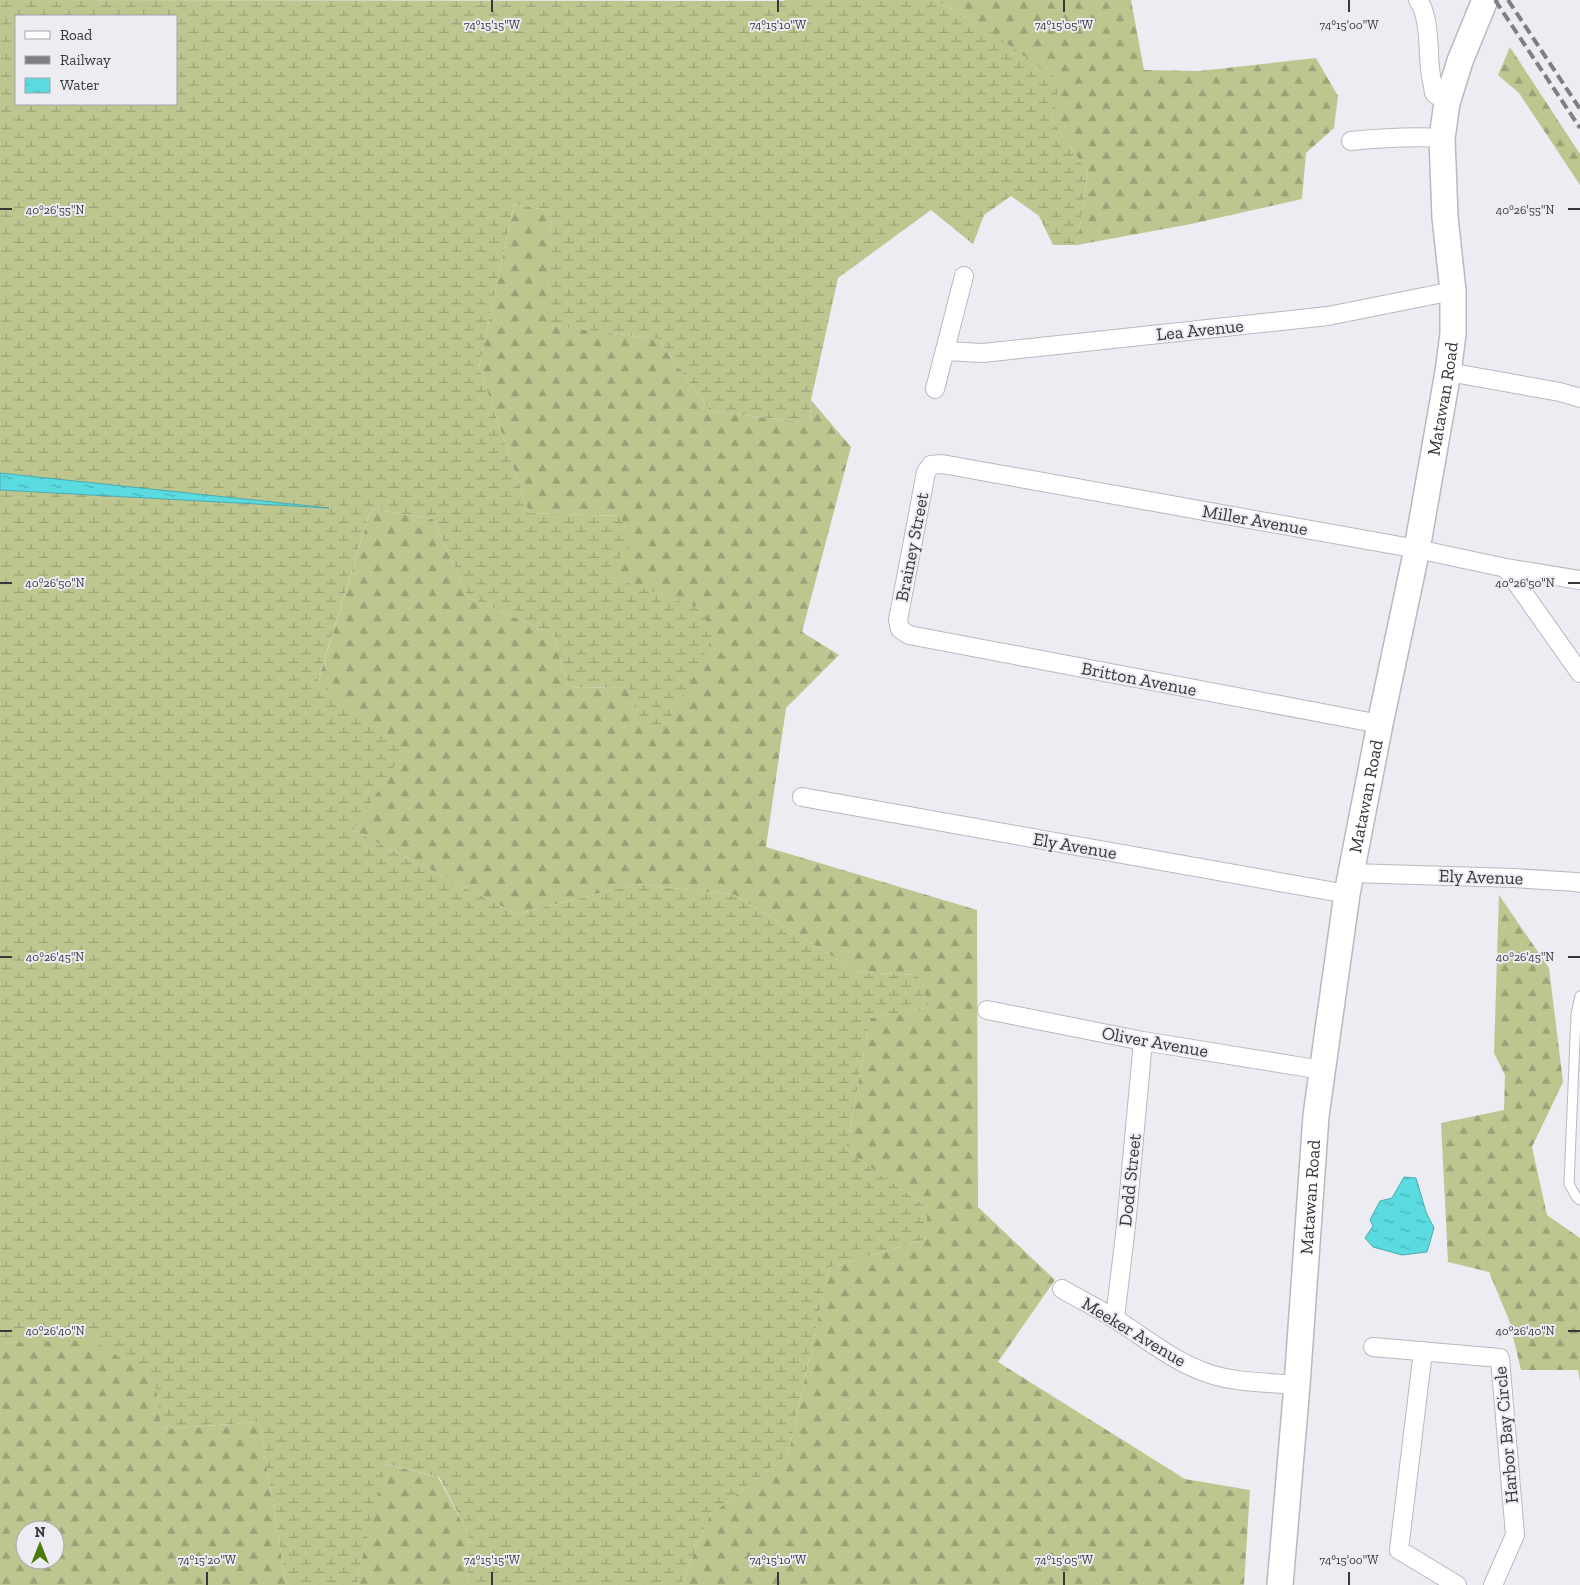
<svg xmlns="http://www.w3.org/2000/svg" width="1580" height="1585" font-family="'Zilla Slab',serif">
<defs>
<pattern id="forest-firs" width="22" height="20" patternUnits="userSpaceOnUse" patternTransform="scale(1.25)"><rect width="22" height="20" fill="#bec690"/><path d="M5 1l3.5 6h-7zM16 11l3.5 6h-7z" fill="#9ba277"/></pattern>
<pattern id="wetland-marsh" width="20" height="14" patternUnits="userSpaceOnUse" patternTransform="scale(1.25)"><rect width="20" height="14" fill="#bec690"/><path d="M1 5h8M5 5V1M11 12h8M15 12V8" fill="none" stroke="#9ba277"/></pattern>
<pattern id="water-ripples" width="26" height="14" patternUnits="userSpaceOnUse" patternTransform="scale(1.25)"><rect width="26" height="14" fill="#59dbdf"/><path d="M2 4q2-2 4 0t4 0M15 11q2-2 4 0t4 0" fill="none" stroke="#4bb3b6"/></pattern>
</defs>
<rect width="100%" height="100%" fill="#ebedf3"/>
<path fill="url(#forest-firs)" fill-rule="evenodd" d="M935,0H1131L1144,70L1199,71L1316,58L1338,96L1334,128L1306,153L1302,199L1191,224L1077,245L1088,173L1050,117L983,27Z
M1510,47L1580,154V185L1519,93L1498,75Z
M514,204L551,211L549,325L658,339L710,411L810,423L811,400L851,447L802,632L839,655L786,708L766,847L977,910L978,1207L1055,1280L998,1362L1185,1479L1250,1490L1244,1585H681L710,1515L788,1455L829,1268L927,1239V1207L846,1150L870,1018L929,1007L918,975L857,972L735,895L636,884L517,914L353,830L318,681L371,509L433,519L468,597L553,634L568,687L629,688L702,609L602,574L621,516L529,513L479,367Z
M1499,895L1549,968L1563,1082L1532,1147L1547,1215L1580,1238V1382L1578,1370H1521L1509,1320L1489,1272L1448,1262L1441,1123L1504,1110L1505,1075L1494,1053Z
M92,1339L155,1380L162,1429L260,1422L286,1585H0V1343ZM25,1530H55V1560H25Z
M385,1464L438,1477L469,1535L468,1585H359L357,1578Z"/>
<path fill="url(#wetland-marsh)" fill-rule="evenodd" d="M0,0L783,1L785,0H935L983,27L1062,82L1050,117L1088,173L1077,245H1053L1039,216L1011,196L984,215L973,244L931,210L838,278L811,400L810,423L710,411L658,339L548,325L551,211L514,204L479,367L529,513L621,516L631,547L603,574L702,609L712,639L668,723L640,727L629,688L568,687L553,634L468,597L433,519L371,509L318,680L404,751L353,830L517,914L636,884L735,895L857,972L918,975L930,1007L870,1018L846,1150L927,1207V1239L829,1268L788,1455L710,1515L681,1585H468L469,1535L439,1477L386,1464L357,1578L359,1585H286L260,1422L161,1429L155,1380L92,1340L0,1343ZM16,16H176V104H16Z"/>
<path fill="url(#water-ripples)" stroke="#4faaae" d="M0,473L329,508L0,490Z
M1404,1177L1416,1178L1426,1212L1434,1228L1427,1252L1402,1255L1373,1247L1365,1238L1373,1226L1370,1220L1380,1201L1392,1198Z"/>
<g fill="none" stroke-linecap="round" stroke-linejoin="round">
<defs>
<path id="lane" d="M1580,996L1576,1015L1569,1184L1577,1198L1580,1200"/>
<path id="street" d="M1418,0C1430,16 1428,50 1430,69C1431,77 1433,85 1434,93L1447,103
M1351,141C1381,138 1411,136 1442,138
M945,351L983,353L1328,316L1453,291
M1448,372L1560,392L1580,398
M935,389L964,276
M1506,568L1580,673
M1380,724L909,635L900,629L898,620L926,472L931,465L942,464L1417,549L1506,568L1580,580
M802,797L1347,894
M1351,873L1514,878L1576,882L1580,883
M987,1010L1143,1041L1322,1070
M1062,1289C1079,1299 1098,1308 1115,1319C1146,1338 1172,1361 1207,1373C1235,1383 1267,1382 1297,1385
M1115,1318L1126,1226L1143,1041
M1373,1347L1500,1358L1515,1535L1493,1585
M1423,1351L1399,1550L1457,1585"/>
<g id="secondary">
<path id="s1" d="M1280,1585L1297,1385L1316,1116L1347,894L1380,724L1417,549L1448,372L1453,334V291L1445,217L1442,138L1447,103L1460,61L1485,0"/>
</g>
</defs>
<use href="#lane" stroke="#b8b9bf" stroke-width="11"/>
<use href="#street" stroke="#b8b9bf" stroke-width="20"/>
<use href="#secondary" stroke="#b8b9bf" stroke-width="28"/>
<use href="#lane" stroke="#fff" stroke-width="9"/>
<use href="#street" stroke="#fff" stroke-width="18"/>
<use href="#secondary" stroke="#fff" stroke-width="25"/>
<path stroke="#7e7f83" stroke-width="4" stroke-dasharray="10 5" stroke-linecap="butt" d="M1495,0L1580,128
M1508,0L1580,109"/>
</g>
<path fill="none" stroke="#38383b" stroke-width="2" d="M492,0V12M778,0V12M1064,0V12M1349,0V12M0,209H12M1568,209H1580M0,583H12M1568,583H1580M0,957H12M1568,957H1580M0,1331H12M1568,1331H1580M207,1572V1585M492,1572V1585M778,1572V1585M1064,1572V1585M1349,1572V1585"/>
<g text-anchor="middle" dominant-baseline="central" stroke-width="4" stroke-linejoin="round" paint-order="stroke">
<g font-size="18" fill="#38383b" stroke="#ebedf3">
<text transform="translate(1200 330) rotate(-6)">Lea Avenue</text>
<text stroke="none"><textPath href="#s1" startOffset="1199">Matawan Road</textPath></text>
<text transform="translate(1255 520) rotate(10)">Miller Avenue</text>
<text transform="translate(912 547) rotate(-79)">Brainey Street</text>
<text transform="translate(1139 679) rotate(11)">Britton Avenue</text>
<text stroke="none"><textPath href="#s1" startOffset="794">Matawan Road</textPath></text>
<text transform="translate(1075 846) rotate(10)">Ely Avenue</text>
<text transform="translate(1481 877) rotate(2)">Ely Avenue</text>
<text transform="translate(1155 1042) rotate(10)">Oliver Avenue</text>
<text transform="translate(1130 1180) rotate(-84)">Dodd Street</text>
<text stroke="none"><textPath href="#s1" startOffset="389">Matawan Road</textPath></text>
<text transform="translate(1134 1332) rotate(31)">Meeker Avenue</text>
<text transform="translate(1506 1435) rotate(-95)">Harbor Bay Circle</text>
</g>
</g>
<g font-size="12" text-anchor="middle" fill="#38383b" stroke="#ebedf3" stroke-width="4" stroke-linejoin="round" paint-order="stroke">
<text x="492" y="29">74°15'15"W</text>
<text x="778" y="29">74°15'10"W</text>
<text x="1064" y="29">74°15'05"W</text>
<text x="1349" y="29">74°15'00"W</text>
<text x="55" y="214">40°26'55"N</text>
<text x="1525" y="214">40°26'55"N</text>
<text x="55" y="587">40°26'50"N</text>
<text x="1525" y="587">40°26'50"N</text>
<text x="55" y="961">40°26'45"N</text>
<text x="1525" y="961">40°26'45"N</text>
<text x="55" y="1335">40°26'40"N</text>
<text x="1525" y="1335">40°26'40"N</text>
<text x="207" y="1564">74°15'20"W</text>
<text x="492" y="1564">74°15'15"W</text>
<text x="778" y="1564">74°15'10"W</text>
<text x="1064" y="1564">74°15'05"W</text>
<text x="1349" y="1564">74°15'00"W</text>
</g>
<rect x="15" y="15" width="162" height="90" fill="#ebedf3" stroke="#a3a5a9"/>
<rect x="25" y="31" width="25" height="8" fill="#ffffff" stroke="#a3a5a9"/>
<text x="60" y="40" font-size="15" fill="#38383b">Road</text>
<rect x="25" y="56" width="25" height="8" fill="#7e7f83" stroke="#a3a5a9"/>
<text x="60" y="65" font-size="15" fill="#38383b">Railway</text>
<rect x="25" y="78" width="25" height="15" fill="url(#water-ripples)" stroke="#a3a5a9"/>
<text x="60" y="90" font-size="15" fill="#38383b">Water</text>
<g transform="translate(40 1545)"><circle r="24" fill="#ebedf3" stroke="#a3a5a9"/>
<path d="M0-4L9 19L0 12L-9 19Z" fill="#4a7b06"/>
<text y="-8" font-size="14" font-weight="bold" text-anchor="middle" fill="#38383b">N</text>
</g>
</svg>
